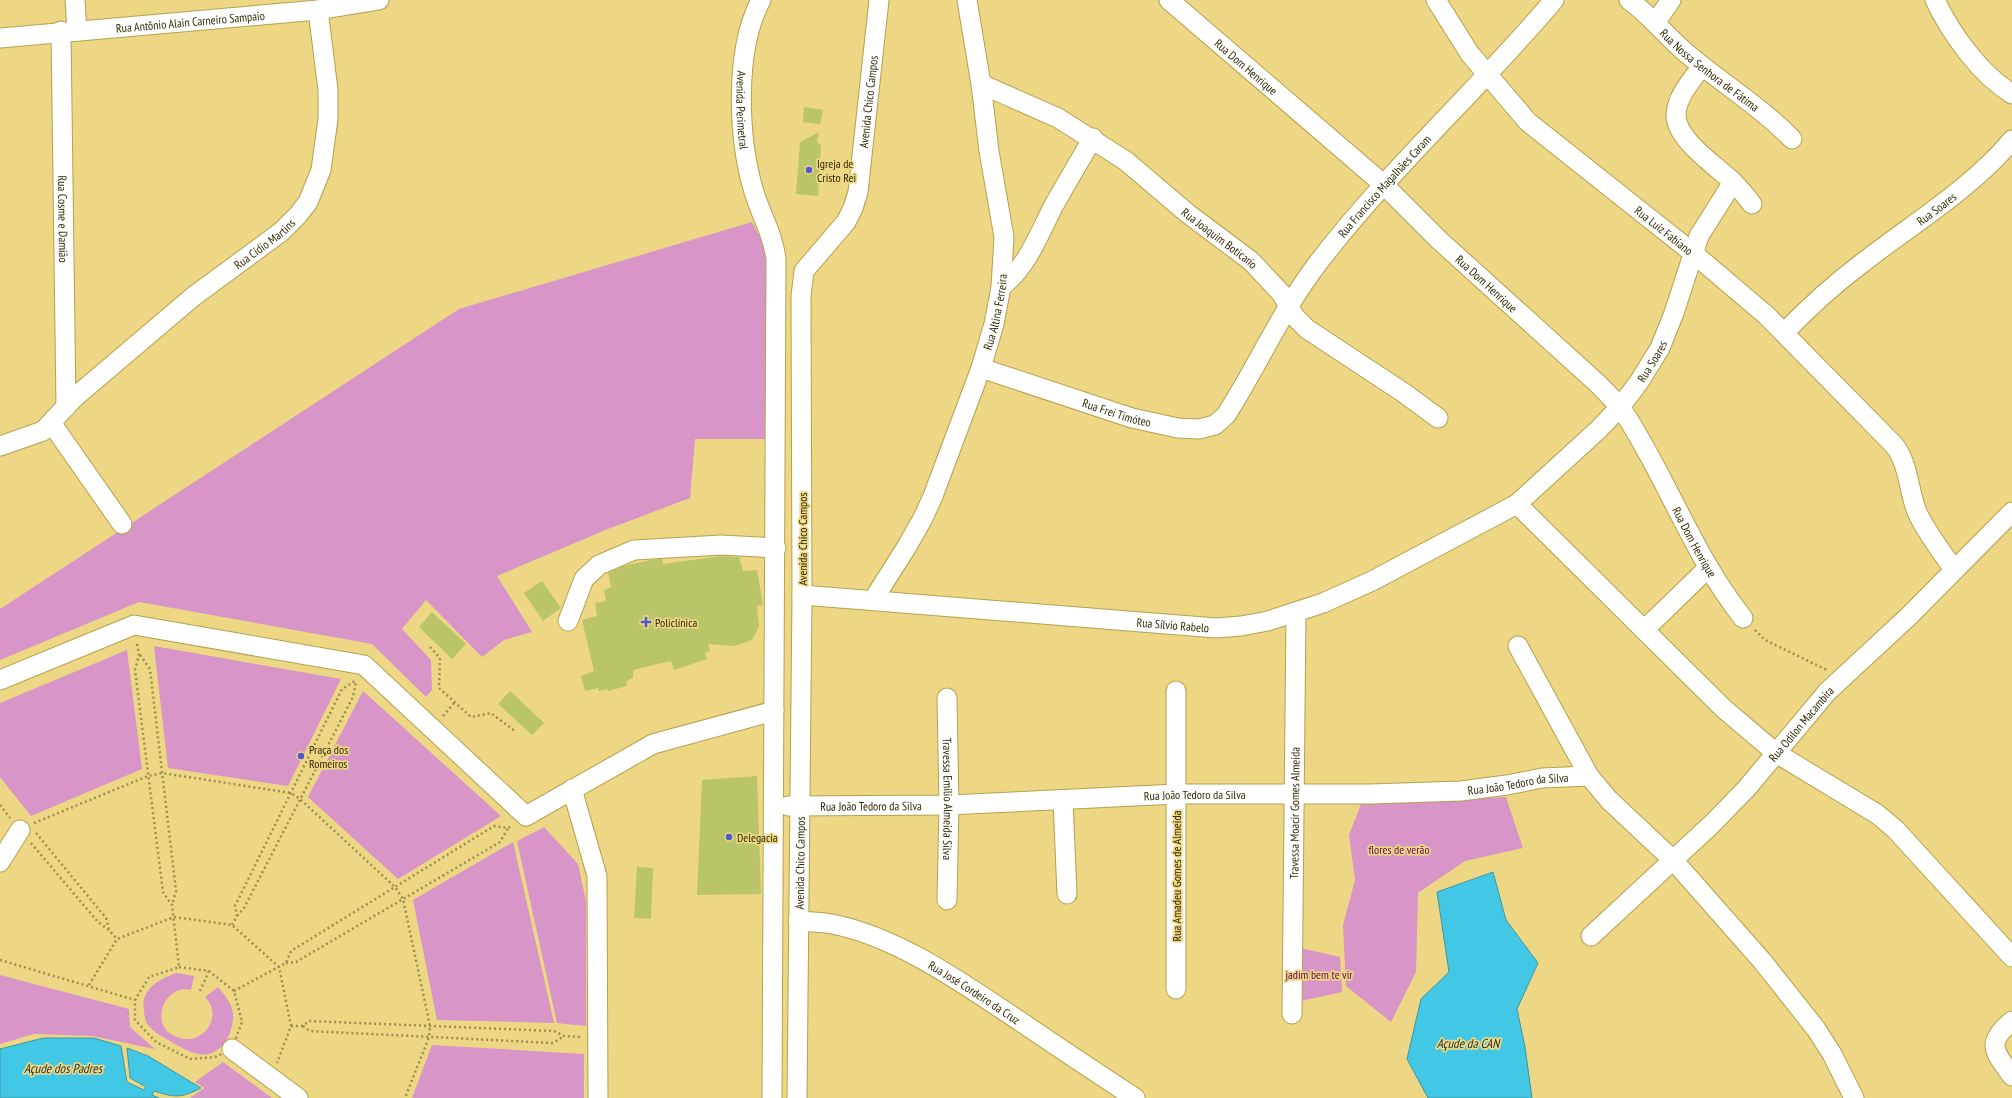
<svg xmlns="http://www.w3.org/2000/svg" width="2012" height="1098" font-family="'PT Sans Narrow',sans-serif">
<rect width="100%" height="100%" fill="#edd785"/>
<path fill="#d795c8" d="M752,222L767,251L766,439H695L690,498L608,529L497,576L532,632L504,640L482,657L426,600L402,629L431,660L432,690L426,697L372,644L139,602L0,660V609L459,309Z
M154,646L341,679L288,786L168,768Z
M127,650L142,769L31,816L0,777V703Z
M363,691L501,816L398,879L308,797Z
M1506,797L1523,848L1465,861L1418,893L1416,972L1391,1022L1346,986L1343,925L1355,880L1349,835L1361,804Z
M544,827L578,864L586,901V1026L557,1023L517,841Z
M513,842L554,1023L437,1020L413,900Z
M1300,948L1340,957L1342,992L1292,1003Z
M176,973L194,976L191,990C166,984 150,1021 171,1034C199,1052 226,1018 205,997L218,987C232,1004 237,1011 230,1033C227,1041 221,1049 212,1053C200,1058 185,1050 175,1044C165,1038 153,1033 146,1022C145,1019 144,1014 144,1010C140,989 160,979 176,973Z
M0,975L129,1009L130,1027L155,1049L92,1036L34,1034L0,1044Z
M432,1045L584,1054V1098H412Z
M223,1062L272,1098H190L204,1088L195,1082Z"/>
<path fill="#42c8e4" stroke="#3d98a1" d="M1493,872L1506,920L1538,963L1517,1009L1525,1047L1532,1098H1428L1407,1059L1421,999L1449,972L1437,892Z
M43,1038H94L121,1046L127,1082L144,1090L146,1087L130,1078L127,1048L148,1056L201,1088C181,1098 176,1098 154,1091L152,1095L159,1098H0V1049Z"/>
<path fill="#b9c568" d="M804,107L823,110L820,124L803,122Z
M819,132L817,141L821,146L818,196L796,194L800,142Z
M721,556L739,557L743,571L757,570L763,605L757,606L759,626L752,640L735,646L708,644L710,651L705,653L707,659L674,670L671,661L633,670V678L626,681L627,686L608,691L607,689L599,691L598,688L585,691L581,676L594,671L582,620L597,616L595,603L606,601L604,590L611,587L608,573L624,566L651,560L662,559L663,564Z
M542,581L561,608L543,621L524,593Z
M432,612L466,644L452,659L419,627Z
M510,691L544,723L532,735L498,704Z
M757,776L761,894L697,895L702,780Z
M637,867L653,868L651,919L634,918Z"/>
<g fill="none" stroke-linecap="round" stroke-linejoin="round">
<defs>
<g id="minor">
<path d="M75,0L77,31"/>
<path id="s1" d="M761,0C734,50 738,139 754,192C761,215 773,234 776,259L772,1098"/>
<path id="s2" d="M1169,0L1383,184L1439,240L1597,383C1605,391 1613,399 1620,407C1632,423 1640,440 1650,457C1680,512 1704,569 1743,618"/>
<path id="s3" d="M1436,0L1470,54L1528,122L1693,253L1766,315L1894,445C1909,464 1908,489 1917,512C1926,532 1942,552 1954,570"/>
<path id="s4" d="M1629,0C1650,15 1666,36 1685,52C1720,82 1760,106 1792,139"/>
<path d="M1935,0C1951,34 1980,74 2012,94"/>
<path d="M1655,23L1671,0"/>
<path id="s5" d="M61,31L66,407"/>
<path id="s6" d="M0,38L318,10L379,0"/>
<path d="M1702,66C1692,80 1677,96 1676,114C1675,139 1715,165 1732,181C1739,188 1746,196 1752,204"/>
<path id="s7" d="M981,84L1058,118L1126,161L1187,213L1251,261L1281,293L1295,317L1307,329L1404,393L1438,418"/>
<path d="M1001,287C1028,266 1039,234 1054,205C1067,182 1080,160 1093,138"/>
<path id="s8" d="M1784,333C1808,308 1833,285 1861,264C1912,224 1970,190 2012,140"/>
<path id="s9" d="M981,368L1132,418L1178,428L1199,429L1215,425L1226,415C1258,365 1282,310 1318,263C1390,169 1478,90 1554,0"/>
<path d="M52,424L122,524"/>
<path id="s10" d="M0,446L43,431L75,397L194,296L281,232L298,215L308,202L321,170L328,119V90L318,10"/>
<path d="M1517,504L1723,708L1776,753L1877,814L1895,829L2012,957"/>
<path id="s11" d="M802,595L1216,628L1241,626L1268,621L1323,603L1372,581L1517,504L1599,429L1620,407L1639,382L1660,348L1674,313L1699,236L1733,182"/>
<path id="s12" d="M873,600L906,548L923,518L933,496L981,368L994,324L1001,287L1004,237L989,151L981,84L967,0"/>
<path d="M568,621L584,579L599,565L634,550L721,545L776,548"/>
<path d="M1645,629L1708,568"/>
<path d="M1518,646L1589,776L1609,800L1674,861L1763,962L1816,1029L1832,1054L1854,1098"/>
<path d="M0,680L134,625L364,665L526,816L653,744L774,711"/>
<path id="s13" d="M947,698L949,805L947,900"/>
<path d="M572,789L597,876L598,1098"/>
<path d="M1063,800L1067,894"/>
<path id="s14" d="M788,806L949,805L1177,794H1371L1461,791L1507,785L1542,778L1589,776"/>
<path d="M0,862L20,830"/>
<path id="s15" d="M798,921C809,922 821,922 832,924C899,937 965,985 1021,1022C1059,1048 1097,1073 1135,1098"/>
<path id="s16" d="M1591,936L1712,824L1747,788L1827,692L1909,616L2012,512"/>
<path d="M1176,989V691"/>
<path id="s17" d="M1292,1014L1296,612"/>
<path d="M2012,1021C1985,1044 1994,1051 2012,1076"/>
<path d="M232,1049L298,1098"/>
<path id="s18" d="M797,1098L802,595L801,296L804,271L846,222L853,208L858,192L879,0"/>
</g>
</defs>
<use href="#minor" stroke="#b5a04e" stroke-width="21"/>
<path stroke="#9d8d4e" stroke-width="2.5" stroke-dasharray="2 3" stroke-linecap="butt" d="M1755,630L1765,640L1827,670
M137,644L139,655L135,670L163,892L172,905L179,967
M430,647L440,658L439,688L471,717L491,713L516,732
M140,655L150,669L176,891L172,905
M443,716L454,703
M0,805L10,818
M34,823L148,776L162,773L291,793L300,799L395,887L403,899L430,1026L429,1037L405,1098
M36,833L106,918L109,929
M31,843L98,922L109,930L117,939
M237,916L244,908L353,697L356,682
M232,925L237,916L235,906L342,689L355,681
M0,960L135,1000
M286,963L296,962L500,842L508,828
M179,967L209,971L234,991L242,1022L232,1049L215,1057L190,1059L156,1042L135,1020V1000L149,977Z
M89,985L117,939L174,917L232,925L279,967L291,1026L277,1063
M200,991L209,971
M234,991L286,963L291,951L494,826L508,828L511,826
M291,1026H303L309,1021L554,1031L564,1036L582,1037
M303,1026L310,1031L553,1043L564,1036"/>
<use href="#minor" stroke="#fff" stroke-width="19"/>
</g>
<g fill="#5058ce" stroke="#edd785" stroke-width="1.5">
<circle cx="809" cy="170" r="4"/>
<path d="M644 616h4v4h4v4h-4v4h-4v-4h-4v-4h4z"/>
<circle cx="301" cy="756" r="4"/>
<circle cx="729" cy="837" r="4"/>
</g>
<g text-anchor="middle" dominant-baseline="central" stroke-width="3.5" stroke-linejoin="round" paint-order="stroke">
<g font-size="12" fill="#312804" stroke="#edd785">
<text stroke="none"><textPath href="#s6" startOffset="191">Rua Antônio Alain Carneiro Sampaio</textPath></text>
<text stroke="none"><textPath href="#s2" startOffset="102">Rua Dom Henrique</textPath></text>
<text stroke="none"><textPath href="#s4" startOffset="107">Rua Nossa Senhora de Fátima</textPath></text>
<text stroke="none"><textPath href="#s18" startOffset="1015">Avenida Chico Campos</textPath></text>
<text stroke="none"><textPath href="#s1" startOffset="113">Avenida Perimetral</textPath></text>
<text stroke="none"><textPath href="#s9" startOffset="538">Rua Francisco Magalhães Caram</textPath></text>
<text stroke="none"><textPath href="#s8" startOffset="197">Rua Soares</textPath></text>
<text stroke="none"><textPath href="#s5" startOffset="188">Rua Cosme e Damião</textPath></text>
<text stroke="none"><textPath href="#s3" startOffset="327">Rua Luiz Fabiano</textPath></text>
<text stroke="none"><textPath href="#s7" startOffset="286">Rua Joaquim Boticario</textPath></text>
<text stroke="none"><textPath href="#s10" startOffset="336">Rua Cídio Martins</textPath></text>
<text stroke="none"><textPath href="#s2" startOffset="426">Rua Dom Henrique</textPath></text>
<text stroke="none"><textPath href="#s12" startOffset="315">Rua Altina Ferreira</textPath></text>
<text stroke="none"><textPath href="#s11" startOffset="941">Rua Soares</textPath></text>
<text stroke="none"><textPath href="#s9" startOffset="143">Rua Frei Timóteo</textPath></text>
<text transform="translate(802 539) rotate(-90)">Avenida Chico Campos</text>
<text stroke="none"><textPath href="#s2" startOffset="762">Rua Dom Henrique</textPath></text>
<text stroke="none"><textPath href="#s11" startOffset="372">Rua Sílvio Rabelo</textPath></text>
<text stroke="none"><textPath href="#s16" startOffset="299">Rua Odilon Macambira</textPath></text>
<text stroke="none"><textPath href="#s14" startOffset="731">Rua João Tedoro da Silva</textPath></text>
<text stroke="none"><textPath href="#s14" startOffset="407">Rua João Tedoro da Silva</textPath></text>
<text stroke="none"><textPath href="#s13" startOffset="101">Travessa Emilio Almeida Silva</textPath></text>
<text stroke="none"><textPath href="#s14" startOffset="83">Rua João Tedoro da Silva</textPath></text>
<text stroke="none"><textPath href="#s17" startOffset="201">Travessa Moacir Gomes Almeida</textPath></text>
<text stroke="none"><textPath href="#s18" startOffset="235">Avenida Chico Campos</textPath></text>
<text transform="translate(1176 876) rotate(-90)">Rua Amadeu Gomes de Almeida</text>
<text stroke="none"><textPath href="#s15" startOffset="193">Rua José Cordeiro da Cruz</textPath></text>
</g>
<g font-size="12" fill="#312804" stroke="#edd785" text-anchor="start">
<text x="817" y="163">Igreja de<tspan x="817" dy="14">Cristo Rei</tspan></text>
<text x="655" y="622">Policlínica</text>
<text x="309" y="749">Praça dos<tspan x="309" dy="14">Romeiros</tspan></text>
<text x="737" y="837">Delegacia</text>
</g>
<g font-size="12" fill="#650658" stroke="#edd785">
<text x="1399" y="849">flores de verão</text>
<text x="1319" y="974">jadim bem te vir</text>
</g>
<g font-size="13" font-style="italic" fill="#1d3339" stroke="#edd785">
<text x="1468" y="1043">Açude da CAN</text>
<text x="63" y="1068">Açude dos Padres</text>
</g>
</g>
</svg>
